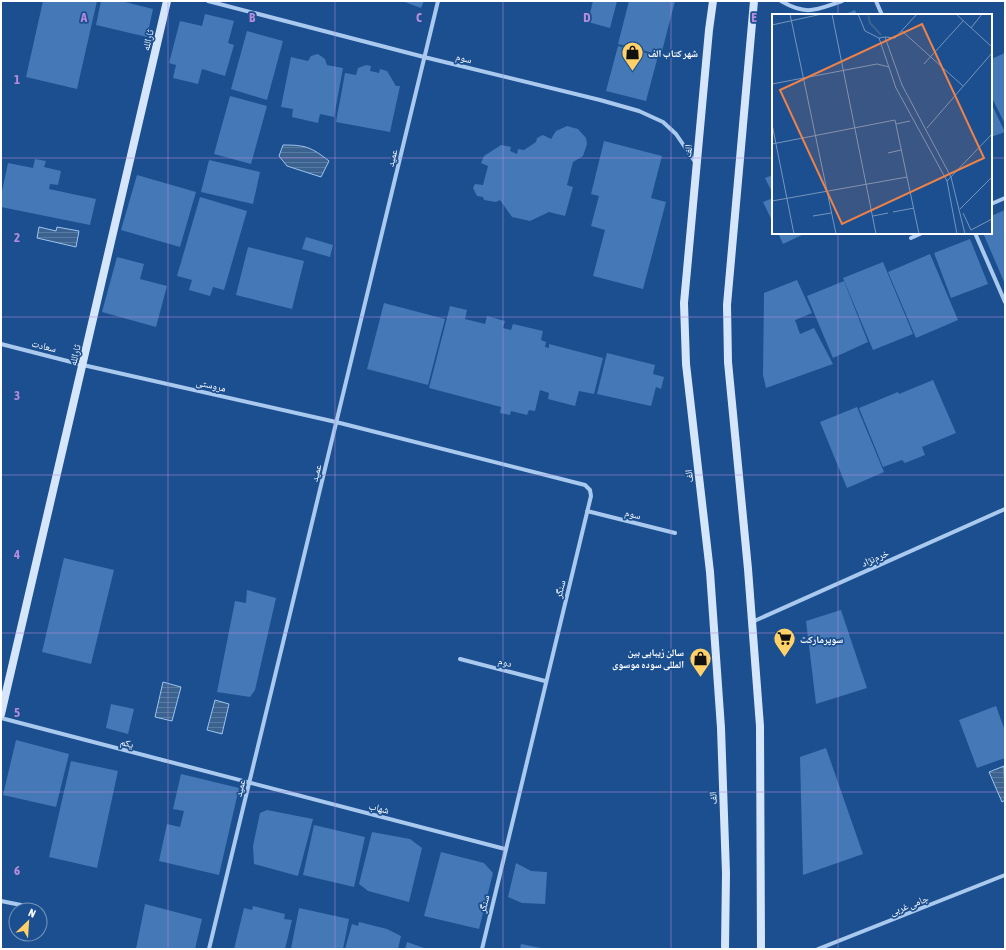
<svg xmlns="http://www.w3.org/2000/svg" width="1006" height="950" font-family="'Asap Condensed','Noto Naskh Arabic',sans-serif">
<defs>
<pattern id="water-rules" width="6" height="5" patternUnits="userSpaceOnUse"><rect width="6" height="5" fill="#3c6290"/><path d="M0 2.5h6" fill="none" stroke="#597aa1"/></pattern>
</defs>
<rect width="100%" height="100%" fill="#1b4f8f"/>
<path fill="url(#water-rules)" stroke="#9cc4f0" d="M283,145C306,145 311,147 329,161L321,177L287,166L279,156Z
M39,227L56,231L57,227L79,231L76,247L37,238Z
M163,682L181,687L172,721L155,717Z
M215,700L229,704L222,734L207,730Z
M1004,766L1005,800L1002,802L989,772Z"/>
<path fill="#4478b7" d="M43,1H97L77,89L26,77Z
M101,1H121L153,9L147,37L96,25Z
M402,1H424L421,8Z
M593,1H617L610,28L588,22Z
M629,1H675L661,55L618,44Z
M855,10L857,15H843Z
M205,14L234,21L228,43L234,45L225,76L202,69L198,84L173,78L176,65L169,63L180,21L202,26Z
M247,31L283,41L267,100L231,89Z
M618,46L658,56L646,101L606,91Z
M1005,53V124L991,96V59Z
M318,54L325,59L327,65L343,68L334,117L320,114L318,123L292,117L293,109L281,107L291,57L308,61L311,56Z
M366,65L371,66L370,71L379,73L380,69L387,71L396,86H400L390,132L336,122L345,73L356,75L358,68Z
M230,96L267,106L251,164L214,154Z
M991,103L1005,132L991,137Z
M567,126L578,129L586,138L587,144L583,156L573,162L567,185L573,187L565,216L549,212L530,221L512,217L500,200L496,202L484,200L483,197L477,196L473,188L475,184L483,185L488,166L481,163L484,156L501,145L511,147L510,151L517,154L518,149L524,150L536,142L537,138L543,135L551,139L556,131Z
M604,141L662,156L651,198L666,202L643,289L593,276L605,230L591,226L599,196L591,194Z
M35,159L46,161L44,167L61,171L58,185L50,184L49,189L96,199L90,225L1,207V196L8,163L33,168Z
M209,160L260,172L253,204L201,192Z
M137,175L196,192L180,247L121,230Z
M773,175V194L765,178Z
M200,197L247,211L224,290L213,287L210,296L189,290L192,280L177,276Z
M773,198V223L763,202Z
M1005,210V284L983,233H991V216Z
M778,233H806L783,244Z
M306,237L333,245L330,257L302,249Z
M970,239L988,284L951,298L934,253Z
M248,247L304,261L292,309L236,295Z
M930,254L958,320L916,338L888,272Z
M117,257L144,264L140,279L167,286L156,327L102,312Z
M883,262L913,334L873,350L843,278Z
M797,280L812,313L795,320L800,334L814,328L833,364L766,388L763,375L764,293Z
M844,281L868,342L833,358L807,296Z
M384,303L445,319L428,385L367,369Z
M450,306L467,310L465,319L485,324L487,316L505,321L503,328L511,330L513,324L543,331L541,340L546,342L545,347L549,348V344L603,358L594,394L579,391L575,406L548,399L549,393L540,390L535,411L529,410L527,415L511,411L510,415L500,413L501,407L429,388Z
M607,353L655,365L653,374L664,377L661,389L656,387L651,406L597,394Z
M933,380L956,433L922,447L925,455L905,463L902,460L883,467L859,408L898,392L899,394Z
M857,407L884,472L847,488L820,422Z
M64,558L114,570L91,664L42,652Z
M247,590L276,598L255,690L250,697L217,692L235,601L246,603Z
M841,610L867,688L816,704L806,621Z
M111,704L134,709L128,734L106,728Z
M996,706L1005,731V758L977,768L959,720Z
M16,740L69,754L56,807L3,795Z
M826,748L863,854L803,875L800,757Z
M71,761L118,771L97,868L49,857Z
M181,774L239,788L219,875L159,861L167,824L180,827L184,811L173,809Z
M267,810L313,819L298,876L254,864L253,846L260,813Z
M314,825L365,837L354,887L303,875Z
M372,832L410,839L422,848L409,902L368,891L359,884Z
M441,852L484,863L493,873L479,929L424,916Z
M516,863L531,871L547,872L545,904L522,903L508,897Z
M145,904L202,919L195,949H136Z
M253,906L285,914L284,919L292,920L285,949H234L244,908L252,910Z
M299,908L349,919L343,949H291Z
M359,922L387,929L401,936L398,949H345L352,924L358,926Z
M407,942L427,949H405Z
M521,944L541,948V949H520Z"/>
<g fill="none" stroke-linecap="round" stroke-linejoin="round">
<path stroke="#a9c9ee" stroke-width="4" d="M208,1L424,57L600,100L639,111L663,122L676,134L695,162
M781,1C807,16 815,10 842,1
M876,1L882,15
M991,204L1005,198
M975,233L1005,302
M911,238L922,233
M1,344L83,365L336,422L585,485L590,490L591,496L482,949
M587,511L675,533
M752,622L1005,509
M460,659L545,681
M1,718L505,849
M1,901L21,905
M209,949L438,1
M818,949L1005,875"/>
<path stroke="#d6e6fa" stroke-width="8" d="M713,1L709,30L684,303L686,364L710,572L721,728L726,873L725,949
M754,1L727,305L728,362L748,569L760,726L761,949
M1,714L167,1"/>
</g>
<path fill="none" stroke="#b68bdc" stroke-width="1" stroke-opacity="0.55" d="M168,1V949M335,1V949M503,1V949M671,1V949M838,1V15M1,158H773M991,158H1005M838,233V949M1,317H1005M1,475H1005M1,633H1005M1,792H1005"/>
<defs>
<symbol id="shop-pin" viewBox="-11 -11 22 30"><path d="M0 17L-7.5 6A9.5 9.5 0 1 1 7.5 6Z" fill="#ffd166" stroke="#1b4f8f"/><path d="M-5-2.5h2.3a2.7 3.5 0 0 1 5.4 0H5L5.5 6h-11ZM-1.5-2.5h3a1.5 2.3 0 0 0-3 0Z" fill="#111"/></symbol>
<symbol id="supermarket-pin" viewBox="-11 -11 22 30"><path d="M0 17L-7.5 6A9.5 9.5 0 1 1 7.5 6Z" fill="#ffd166" stroke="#1b4f8f"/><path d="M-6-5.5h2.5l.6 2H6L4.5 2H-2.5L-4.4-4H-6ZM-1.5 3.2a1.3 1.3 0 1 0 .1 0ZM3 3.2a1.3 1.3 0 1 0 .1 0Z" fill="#111"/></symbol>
</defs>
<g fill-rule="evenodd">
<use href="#shop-pin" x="620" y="40" width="25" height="34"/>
<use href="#supermarket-pin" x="772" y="626" width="25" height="34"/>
<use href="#shop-pin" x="688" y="646" width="25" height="34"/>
</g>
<g text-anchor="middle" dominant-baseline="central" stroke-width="3.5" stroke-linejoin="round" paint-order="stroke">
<g font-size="10" fill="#fff" stroke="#1b4f8f">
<text transform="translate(148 40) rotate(-77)">ثارالله</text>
<text transform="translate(464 58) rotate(14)">سوم</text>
<text transform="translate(688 151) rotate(-85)">الف</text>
<text transform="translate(392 158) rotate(-76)">عمید</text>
<text transform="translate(44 346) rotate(14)">سعادت</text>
<text transform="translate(75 355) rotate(-77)">ثارالله</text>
<text transform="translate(211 385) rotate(13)">مروستی</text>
<text transform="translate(316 473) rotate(-76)">عمید</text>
<text transform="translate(689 476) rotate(-96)">الف</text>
<text transform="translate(633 514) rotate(14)">سوم</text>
<text transform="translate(875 558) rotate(-24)">خرم‌نژاد</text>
<text transform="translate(560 589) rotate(-76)">سنگر</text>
<text transform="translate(505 662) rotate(14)">دوم</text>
<text transform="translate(127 743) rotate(15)">یکم</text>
<text transform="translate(240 788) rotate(-76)">عمید</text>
<text transform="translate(713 798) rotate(-92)">الف</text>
<text transform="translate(379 808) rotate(14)">شهاب</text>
<text transform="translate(484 904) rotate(-77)">سنگر</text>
<text transform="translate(909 905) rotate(-21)">جامی غربی</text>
</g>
<g font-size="10" font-weight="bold" fill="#fff" stroke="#1b4f8f" text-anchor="start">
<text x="648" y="53">شهر کتاب الف</text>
<text x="800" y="639">سوپرمارکت</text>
<text x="684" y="652" text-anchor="end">سالن زیبایی بین<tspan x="684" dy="12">المللی سوده موسوی</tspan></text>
</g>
</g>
<g transform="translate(772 14)">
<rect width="220" height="220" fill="#1b4f8f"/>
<path fill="none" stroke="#3c6290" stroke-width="2" d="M96,0L98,9L109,21"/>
<path fill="none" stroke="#7695bc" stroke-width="1" d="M18,0L64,220M60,0L104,220M86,0L93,17L107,24M184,0L220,33M0,11L50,0M199,14L210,0M130,17L191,72M113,23L123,24L145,0M152,50L191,7M0,70L105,50L117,53M0,110L22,220M124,110L138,107M155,114L220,39M0,130L123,106L147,220M116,139L129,136M175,167L220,120M0,187L135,163M188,195L220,163M121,198L142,194M191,199L199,216L220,205M41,202L59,199M101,202L116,199M185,220L175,167L124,74L107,24L113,23L130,71L179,163L193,220"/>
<path fill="#ee8249" fill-opacity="0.15" stroke="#ee8249" stroke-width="2" d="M150,10L212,144L70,210L8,76Z"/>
<rect width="220" height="220" fill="none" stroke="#fff" stroke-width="2"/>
</g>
<g font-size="13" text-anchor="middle" font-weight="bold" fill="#b68bdc" stroke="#1b4f8f" stroke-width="3.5" stroke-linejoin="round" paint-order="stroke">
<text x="84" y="22">A</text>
<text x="252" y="22">B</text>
<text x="419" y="22">C</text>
<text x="587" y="22">D</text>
<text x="754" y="22">E</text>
<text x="17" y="84">1</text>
<text x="17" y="242">2</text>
<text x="17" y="400">3</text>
<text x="17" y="559">4</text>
<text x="17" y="717">5</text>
<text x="17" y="875">6</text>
</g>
<rect width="1006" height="950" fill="none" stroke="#ffffff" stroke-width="4"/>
<g transform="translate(28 922) rotate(25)"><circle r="19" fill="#1b4f8f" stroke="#7695bc"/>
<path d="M0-3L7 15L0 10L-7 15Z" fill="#ffd166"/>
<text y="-6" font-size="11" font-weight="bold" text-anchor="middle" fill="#ffffff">N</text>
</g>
</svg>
